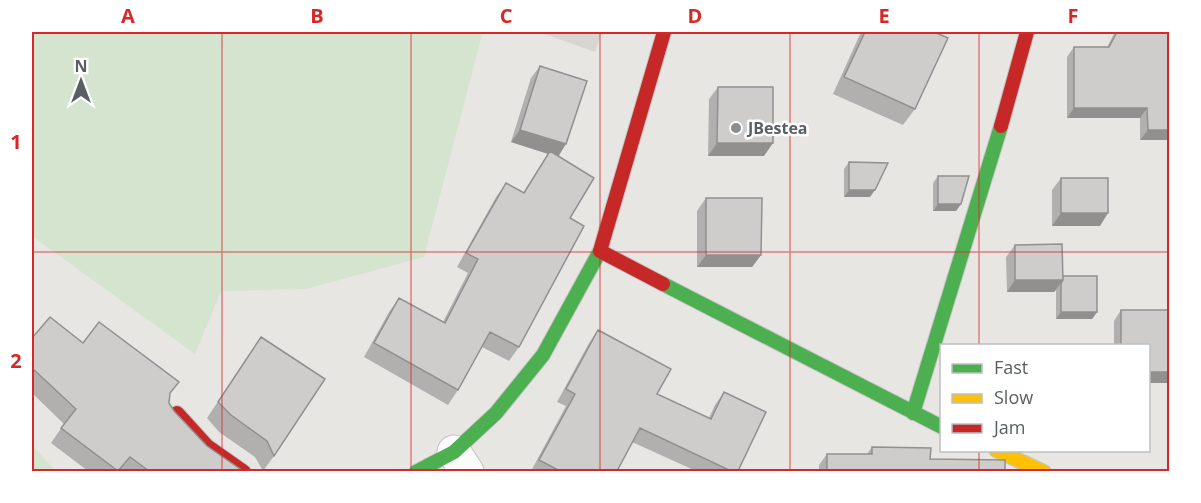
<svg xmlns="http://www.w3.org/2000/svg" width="1201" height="503" font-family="'Open Sans',sans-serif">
<rect width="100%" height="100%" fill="#e8e6e3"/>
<path fill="#d9d6d1" d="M539,32H602L595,52Z"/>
<path fill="#d4e4cf" d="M32,32H474L482,35L424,257L306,289L221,291L195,354L32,236Z
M32,445L56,471H32Z"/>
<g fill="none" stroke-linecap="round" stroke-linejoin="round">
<defs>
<path id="street" d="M454,452L467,472"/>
<path id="fast" d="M663,284L942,427
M913,413L1001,126
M416,472L454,452L496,413L543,355L600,251"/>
<path id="slow" d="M996,450L1044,472"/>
<path id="jam" d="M1001,126L1027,32
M663,284L600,251L664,32
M177,413L207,446L244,472"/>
</defs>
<use href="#street" stroke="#c4c4c4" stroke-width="35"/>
<use href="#fast" stroke="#c4c4c4" stroke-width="16"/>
<use href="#slow" stroke="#c4c4c4" stroke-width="16"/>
<use href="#jam" stroke="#c4c4c4" stroke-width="16"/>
<use href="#street" stroke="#fcfbfb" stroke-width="33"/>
<use href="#fast" stroke="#4caf50" stroke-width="14"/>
<use href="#slow" stroke="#ffc107" stroke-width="14"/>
<use href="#jam" stroke="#c62828" stroke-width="14"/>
</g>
<path fill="#b2b0af" d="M861,32H934L915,109L903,125L833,94Z
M1115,32H1165L1170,140H1140V118H1067V57L1074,47H1107Z
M540,66L570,218L519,347L509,361L482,347L458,390L448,405L364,357L389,312L399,298L443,322L468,273L457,267L496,197L506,183L523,193L548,154L511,142L531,78Z
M718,87L764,156H708L709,99Z
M849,162L870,197H844V169Z
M938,176L961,204L956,211H933V183Z
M1061,178L1100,226H1052V190Z
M706,198L761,255L752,267H697V211Z
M1015,245L1063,276L1097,312L1092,319H1056V290L1054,292H1007L1006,257Z
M1121,310H1170V383H1149V345H1114V321Z
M598,330L657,394L709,418L715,405L724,392L738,471H696L632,442L617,471H531L566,406L557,402L589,343Z
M261,337L274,456L263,471L255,457L219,432L207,418Z
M32,338L83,343L179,382L169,395V403L174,411L207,446L243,471H88L51,443L64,424L32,393Z
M872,447L930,459L1005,471H819V465L827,454H867Z"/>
<path fill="#91908f" d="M1074,108H1147L1140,118H1067Z
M520,130L566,144L558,157L511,142Z
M1148,130H1170V140H1140Z
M717,143H773L764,156H708Z
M849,190H875L870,197H844Z
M938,204H961L956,211H933Z
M1061,213H1108L1100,226H1052Z
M706,255H761L752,267H697Z
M1015,280H1063L1054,292H1007Z
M1061,312H1097L1092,319H1056Z
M1149,372H1170V383H1149Z"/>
<path fill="#cfcdcc" stroke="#91908f" stroke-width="1.5" d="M865,32H934L948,38L915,109L844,77Z
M1117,32H1165L1170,34V130H1148L1147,108H1074V47H1109Z
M540,66L587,81L566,144L520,130Z
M718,87H773V143H717Z
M550,151L594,178L570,218L584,226L519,347L490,332L458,390L374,343L399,298L445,323L478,259L466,253L506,183L524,193Z
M849,162L888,163L875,190H849Z
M938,176H969L961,204H938Z
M1061,178H1108V213H1061Z
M706,198H762L761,255H706Z
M1062,244L1063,280H1015V245Z
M1063,276H1097V312H1061V283L1063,280Z
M1121,310H1170V372H1149V345H1121Z
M50,317L83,343L99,322L179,382L170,393L169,403L174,411L207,446L243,471H149L130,457L118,471L61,428L76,409L32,368V338Z
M598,330L671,369L657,394L711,419L724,392L766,412L738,471H731L640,428L617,471H560L539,460L575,394L566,389Z
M261,337L325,379L274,456L267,441L231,415L218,402Z
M872,447L931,448L930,459L1005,460V471H827V454H872Z"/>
<path fill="none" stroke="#d62828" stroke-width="1.5" stroke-opacity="0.55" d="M222,32V472M411,32V472M600,32V472M790,32V472M979,32V346M32,252H1170M979,450V472"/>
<circle fill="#8b8e8e" stroke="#fff" stroke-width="2" cx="736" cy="128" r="6"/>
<g text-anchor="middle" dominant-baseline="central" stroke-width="5" stroke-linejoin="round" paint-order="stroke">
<g font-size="16" font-weight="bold" fill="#595e61" stroke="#fff" text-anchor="start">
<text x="748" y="128">JBestea</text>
</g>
</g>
<rect width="1201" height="503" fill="none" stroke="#ffffff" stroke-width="66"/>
<rect x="940" y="344" width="210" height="108" fill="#ffffff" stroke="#bdbfc0" stroke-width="1.5"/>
<rect x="952" y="364" width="30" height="9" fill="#4caf50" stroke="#bdbfc0" stroke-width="1.5"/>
<text x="994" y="374" font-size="18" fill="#595e61">Fast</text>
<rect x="952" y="394" width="30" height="9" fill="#ffc107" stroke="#bdbfc0" stroke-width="1.5"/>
<text x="994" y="404" font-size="18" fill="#595e61">Slow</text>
<rect x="952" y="424" width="30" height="9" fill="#c62828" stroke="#bdbfc0" stroke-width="1.5"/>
<text x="994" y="434" font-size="18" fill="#595e61">Jam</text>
<g transform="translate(81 81)" stroke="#ffffff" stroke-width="4.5" paint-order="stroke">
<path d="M0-4.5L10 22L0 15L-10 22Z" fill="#595e61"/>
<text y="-9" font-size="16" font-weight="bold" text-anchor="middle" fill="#595e61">N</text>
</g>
<rect x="33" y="33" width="1135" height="437" fill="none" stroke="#d62828" stroke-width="2"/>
<g font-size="20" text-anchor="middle" font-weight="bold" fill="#d62828">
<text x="128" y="23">A</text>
<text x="317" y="23">B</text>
<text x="506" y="23">C</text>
<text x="695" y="23">D</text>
<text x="884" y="23">E</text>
<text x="1073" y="23">F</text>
<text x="16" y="149">1</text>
<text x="16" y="368">2</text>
</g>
</svg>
